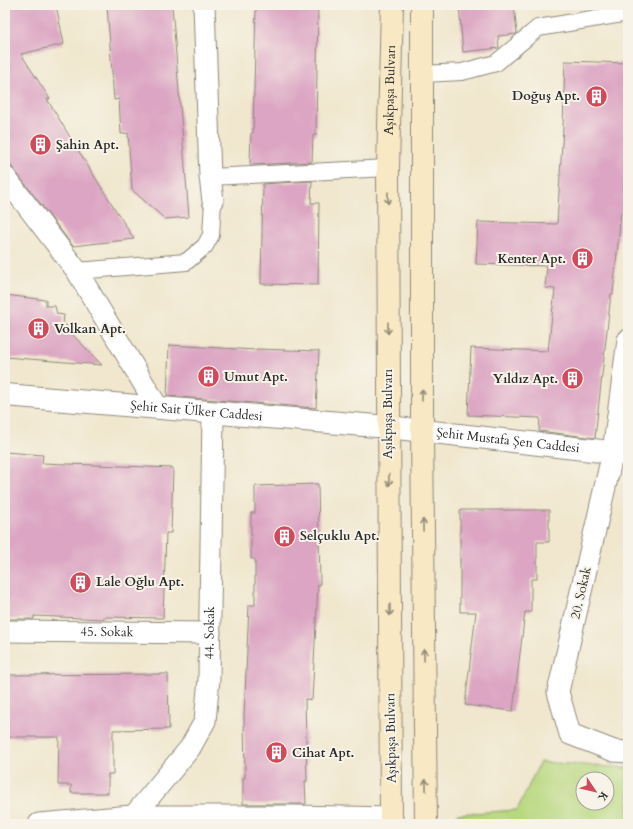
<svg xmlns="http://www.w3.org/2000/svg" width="633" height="829" font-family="Cardo,serif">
<rect width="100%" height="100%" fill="#f7f3e8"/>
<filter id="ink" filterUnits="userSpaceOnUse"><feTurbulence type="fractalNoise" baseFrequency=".025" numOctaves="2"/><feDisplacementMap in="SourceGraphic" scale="8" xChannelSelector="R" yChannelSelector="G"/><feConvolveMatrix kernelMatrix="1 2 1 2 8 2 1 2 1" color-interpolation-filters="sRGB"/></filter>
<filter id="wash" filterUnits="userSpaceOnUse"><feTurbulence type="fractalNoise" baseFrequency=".012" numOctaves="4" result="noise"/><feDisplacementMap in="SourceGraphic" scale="16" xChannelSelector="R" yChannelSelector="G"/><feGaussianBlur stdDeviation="0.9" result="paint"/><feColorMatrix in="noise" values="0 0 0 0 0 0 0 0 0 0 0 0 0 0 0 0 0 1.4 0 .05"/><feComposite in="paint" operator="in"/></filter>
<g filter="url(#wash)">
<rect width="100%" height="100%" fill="#f0e7ce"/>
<path fill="#b8d87f" stroke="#728255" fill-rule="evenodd" d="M540,762L628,768V824H456L457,814L517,810ZM583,779H607V803H583Z"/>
<g id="blocks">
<path fill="#dca5c3" d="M5,5H56L64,44L21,54L50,99H47L76,147L134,239L73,246L5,158Z
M107,5H172L189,217L165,219L132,190L128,133L121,134L119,99L114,100Z
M256,5H318L316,135H313L312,162L250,165L251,133H253Z
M459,5H514L517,34L498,36L499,48L463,52Z
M565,61L628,63V212H621L613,294H611L595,438L539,431L540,418L468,415L471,348L548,351L555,289L545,288L547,266L476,264L478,222L557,224L563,128Z
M312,181L311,203H319L318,285L261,284L263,184Z
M5,295L46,300V306H55L57,314L64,315L63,325L72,326L71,333L102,365L5,357Z
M169,345L256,350V349L319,351L316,408L167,396Z
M5,452L43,455L42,463L173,468L171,533H166L163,618L104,617V619L34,616V619H5Z
M318,484L320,585H318L312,700L305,699L307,781H305L306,804H243V778H245L244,717L249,605H255V559H251V513H255V486Z
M460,510H549V542H537V579H531V612H525L513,711L465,705L476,612H460Z
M168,674L169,729L113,730V774H108V793H71V785H58L59,737H5V675Z"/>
</g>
</g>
<g filter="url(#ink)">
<use href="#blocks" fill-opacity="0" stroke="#8e897c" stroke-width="1"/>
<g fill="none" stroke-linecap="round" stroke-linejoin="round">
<defs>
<path id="pedestrian" d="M422,74L462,72L496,63L538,28L628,13
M210,177L388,168
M77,271L186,262L205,246L211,235L213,201"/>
<g id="minor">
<path d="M204,5L210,177L213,201"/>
<path d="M5,177L77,271L158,408"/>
<path d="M628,340L613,452L558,692L570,734L614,751L628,752"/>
<path id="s1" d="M5,631L210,633"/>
<path d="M39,824L132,816H294L392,818"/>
<path id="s2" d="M127,824L190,748L205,721L209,679L213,413"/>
</g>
<g id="tertiary">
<path id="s3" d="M5,395L388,427L628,454"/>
</g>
<g id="secondary">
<path d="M422,5V432L426,824"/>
<path id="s4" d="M391,824L388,168L392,5"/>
</g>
</defs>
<use href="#pedestrian" stroke="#8e897c" stroke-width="18"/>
<use href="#minor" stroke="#8e897c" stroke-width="23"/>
<use href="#tertiary" stroke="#8e897c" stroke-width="24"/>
<use href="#secondary" stroke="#8e897c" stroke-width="24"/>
<use href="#pedestrian" stroke="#fff" stroke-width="16"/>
<use href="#minor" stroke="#fff" stroke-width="21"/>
<use href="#tertiary" stroke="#fff" stroke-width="22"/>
<use href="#secondary" stroke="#f8e8c3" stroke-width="22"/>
</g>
<defs><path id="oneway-shaft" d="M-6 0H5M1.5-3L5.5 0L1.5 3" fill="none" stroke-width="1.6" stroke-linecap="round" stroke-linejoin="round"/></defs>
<g stroke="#928a77">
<use href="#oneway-shaft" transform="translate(388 198) rotate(90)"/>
<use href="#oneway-shaft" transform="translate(388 328) rotate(90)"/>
<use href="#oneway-shaft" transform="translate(422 395) rotate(-90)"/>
<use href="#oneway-shaft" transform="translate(389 480) rotate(89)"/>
<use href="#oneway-shaft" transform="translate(423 525) rotate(-91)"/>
<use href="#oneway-shaft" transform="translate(390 610) rotate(89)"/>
<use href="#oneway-shaft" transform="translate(424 655) rotate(-91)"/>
<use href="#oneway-shaft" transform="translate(426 785) rotate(-91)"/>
</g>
</g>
<defs>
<symbol id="building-disc" viewBox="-11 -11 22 22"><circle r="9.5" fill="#d1495b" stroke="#f7f3e8"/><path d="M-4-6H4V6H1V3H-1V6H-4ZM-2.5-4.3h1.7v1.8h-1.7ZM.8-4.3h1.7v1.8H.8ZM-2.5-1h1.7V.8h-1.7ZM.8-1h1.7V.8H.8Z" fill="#fff"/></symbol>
</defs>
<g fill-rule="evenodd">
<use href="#building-disc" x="584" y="84" width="25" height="25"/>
<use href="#building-disc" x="28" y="132" width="25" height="25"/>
<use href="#building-disc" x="570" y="246" width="25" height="25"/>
<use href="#building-disc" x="26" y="316" width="25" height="25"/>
<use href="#building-disc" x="196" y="364" width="25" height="25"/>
<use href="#building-disc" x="560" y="366" width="25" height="25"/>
<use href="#building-disc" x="272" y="524" width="25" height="25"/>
<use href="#building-disc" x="68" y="570" width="25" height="25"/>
<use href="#building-disc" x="264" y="740" width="25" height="25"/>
</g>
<g text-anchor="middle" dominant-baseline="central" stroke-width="4" stroke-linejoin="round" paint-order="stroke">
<g font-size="13" fill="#2b2b2b" stroke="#f7f3e8">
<text stroke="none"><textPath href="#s4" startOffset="734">Aşıkpaşa Bulvarı</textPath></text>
<text stroke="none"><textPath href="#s3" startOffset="192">Şehit Sait Ülker Caddesi</textPath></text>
<text transform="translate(388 414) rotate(-90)">Aşıkpaşa Bulvarı</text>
<text stroke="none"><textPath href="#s3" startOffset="505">Şehit Mustafa Şen Caddesi</textPath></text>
<text transform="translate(581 593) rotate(-77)">20. Sokak</text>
<text stroke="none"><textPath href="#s1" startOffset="102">45. Sokak</textPath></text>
<text stroke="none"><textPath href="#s2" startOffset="218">44. Sokak</textPath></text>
<text transform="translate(391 738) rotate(-91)">Aşıkpaşa Bulvarı</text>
</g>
<g font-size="13" font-weight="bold" fill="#2b2b2b" stroke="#f7f3e8" text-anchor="start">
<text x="580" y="96" text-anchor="end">Doğuş Apt.</text>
<text x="56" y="145">Şahin Apt.</text>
<text x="566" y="259" text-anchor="end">Kenter Apt.</text>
<text x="54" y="329">Volkan Apt.</text>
<text x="224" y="377">Umut Apt.</text>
<text x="558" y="379" text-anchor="end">Yıldız Apt.</text>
<text x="300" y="536">Selçuklu Apt.</text>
<text x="96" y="582">Lale Oğlu Apt.</text>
<text x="292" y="753">Cihat Apt.</text>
</g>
</g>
<rect width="633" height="829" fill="none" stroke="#f7f3e8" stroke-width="20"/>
<g transform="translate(595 791) rotate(125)"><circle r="19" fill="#f7f3e8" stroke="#a5a39c"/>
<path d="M0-3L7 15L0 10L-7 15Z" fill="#d1495b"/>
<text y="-6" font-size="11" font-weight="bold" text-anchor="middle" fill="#2b2b2b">K</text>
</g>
</svg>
